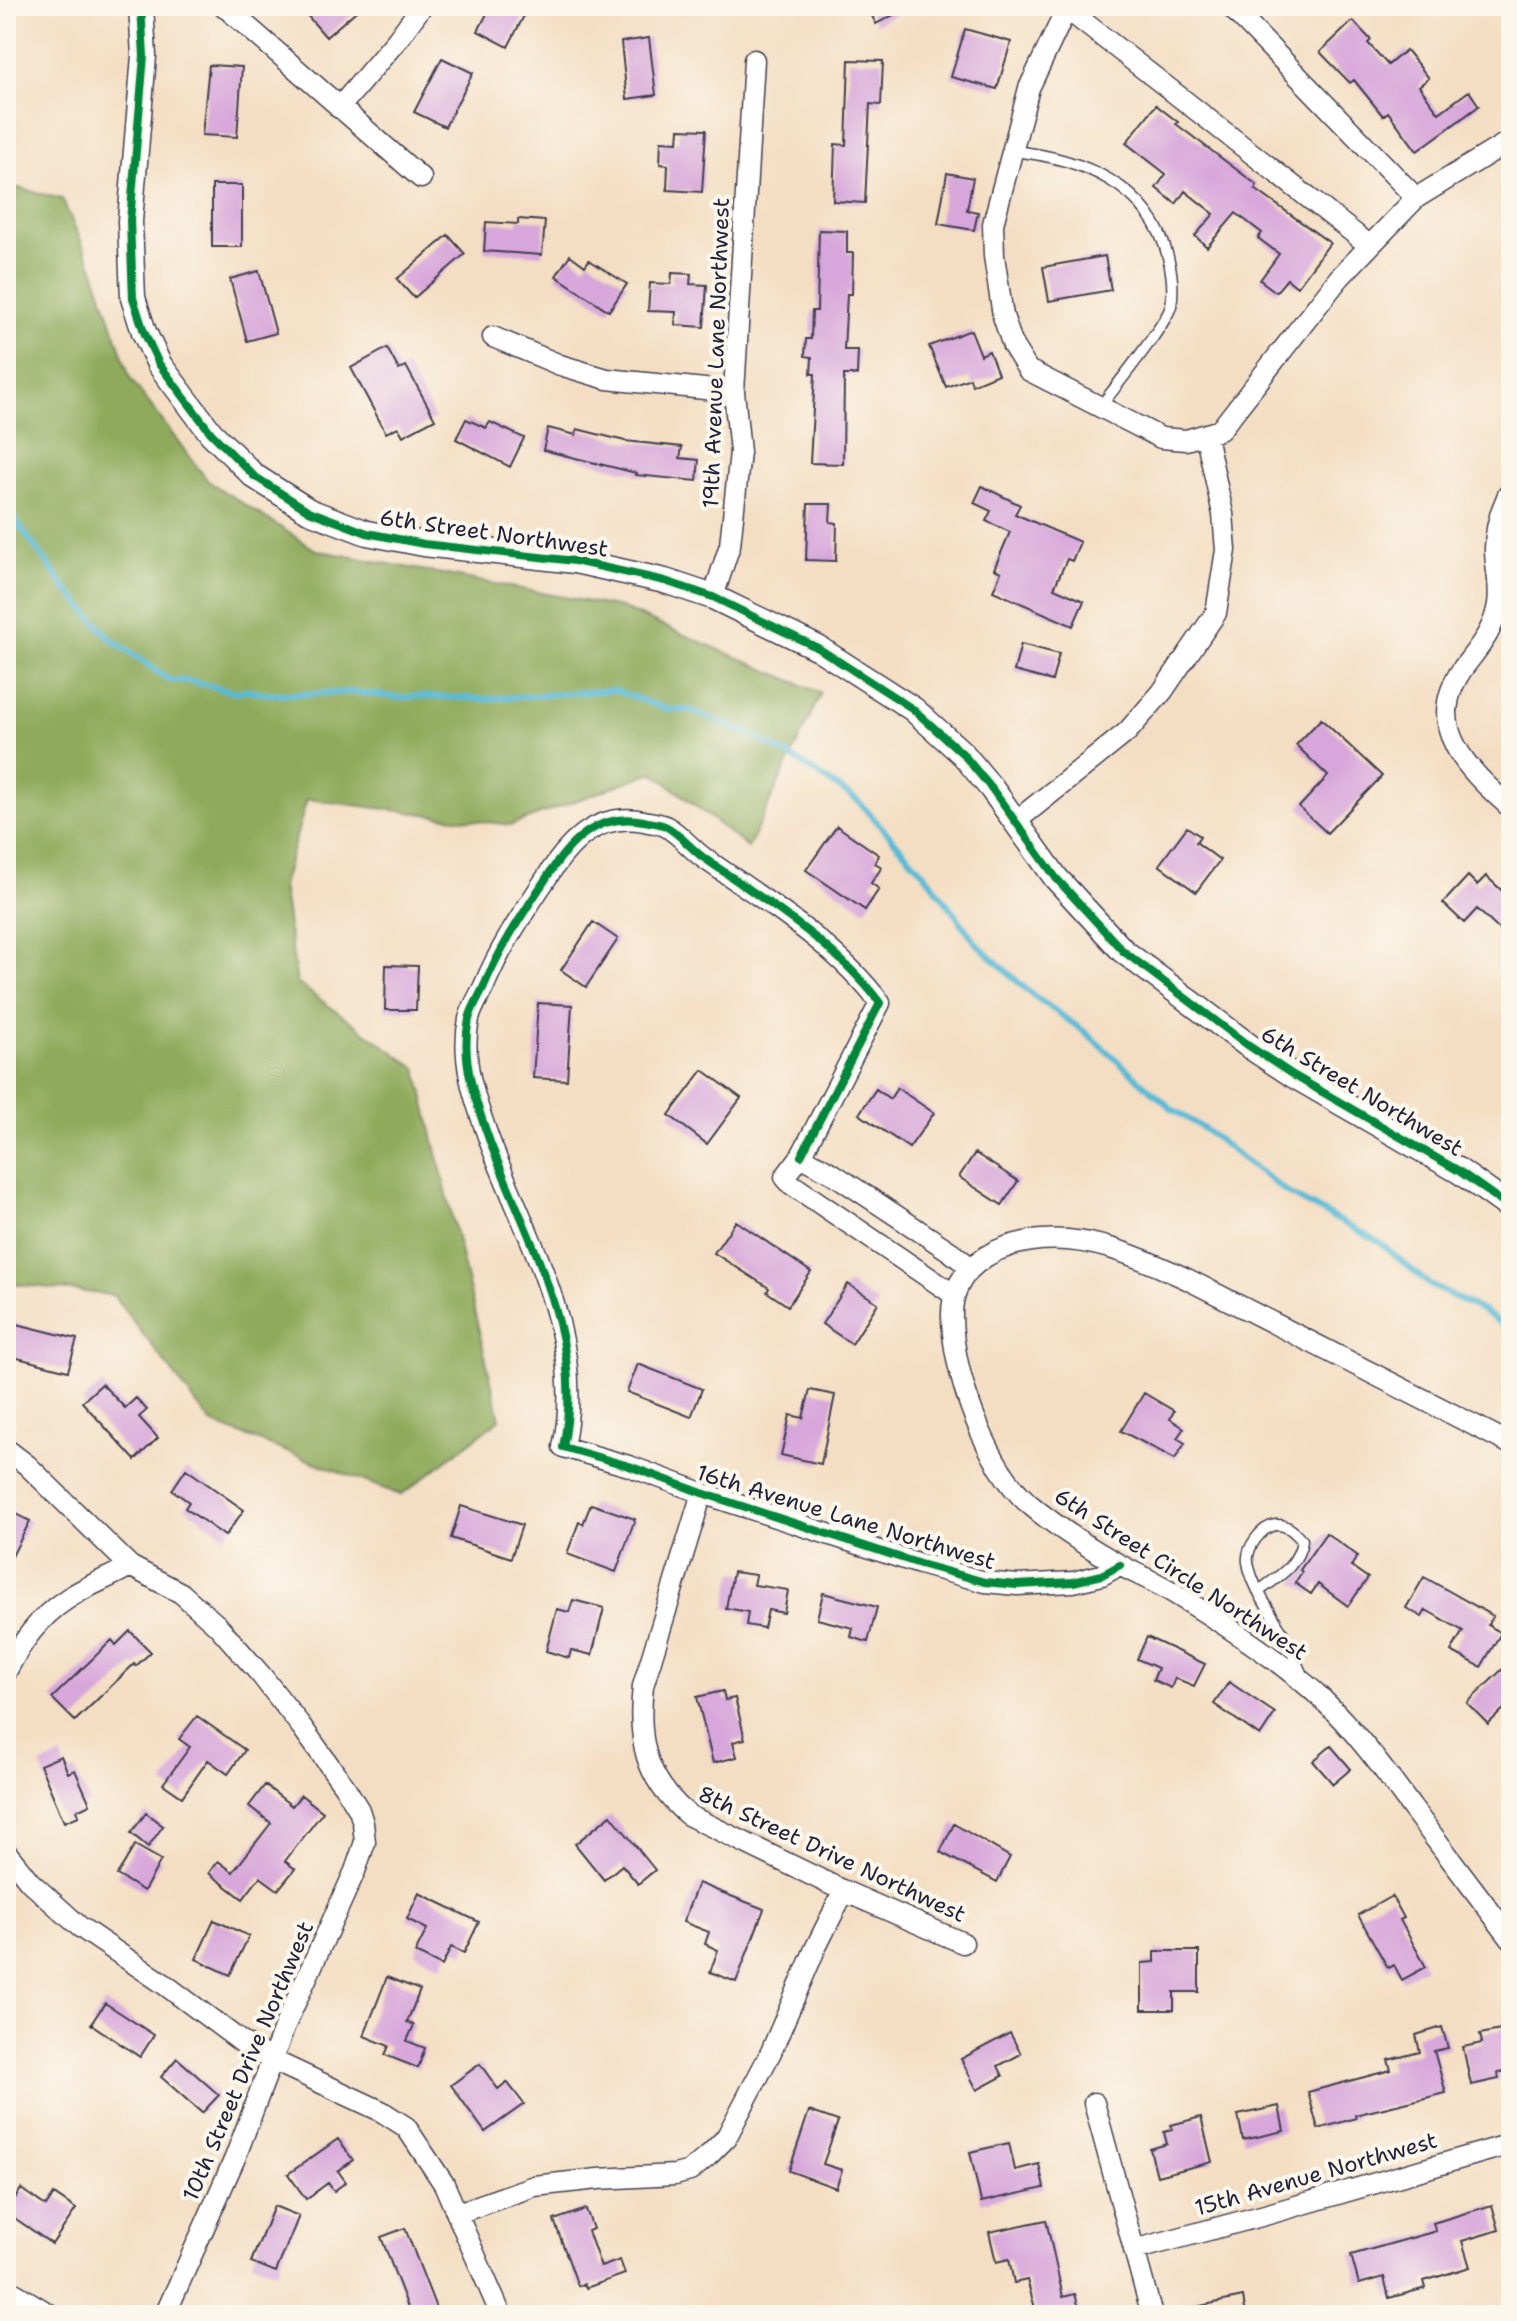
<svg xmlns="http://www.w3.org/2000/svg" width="1517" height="2321" font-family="'Shantell Sans',sans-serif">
<rect width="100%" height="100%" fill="#fbf7ec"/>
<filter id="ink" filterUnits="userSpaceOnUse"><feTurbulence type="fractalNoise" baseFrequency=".0125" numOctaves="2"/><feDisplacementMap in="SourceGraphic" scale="16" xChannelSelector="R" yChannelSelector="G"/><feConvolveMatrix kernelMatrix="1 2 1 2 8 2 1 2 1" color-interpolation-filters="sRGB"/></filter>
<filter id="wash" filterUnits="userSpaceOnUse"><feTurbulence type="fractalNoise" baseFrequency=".006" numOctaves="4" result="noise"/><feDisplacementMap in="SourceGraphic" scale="32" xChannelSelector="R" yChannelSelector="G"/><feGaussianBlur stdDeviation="1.8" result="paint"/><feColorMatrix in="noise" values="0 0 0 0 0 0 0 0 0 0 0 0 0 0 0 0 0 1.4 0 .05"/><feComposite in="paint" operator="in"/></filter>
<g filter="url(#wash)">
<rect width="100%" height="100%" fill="#f4dec3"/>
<path fill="#8faa5b" stroke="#58664b" stroke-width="2" d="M6,185L62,199L94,270L130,378L208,481L316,550L621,608L821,693L748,848L653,772L511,825L307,799L282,886L297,983L417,1069L500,1419L401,1495L211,1423L113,1295L6,1283Z"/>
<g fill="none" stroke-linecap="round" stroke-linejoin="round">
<path stroke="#56b9d5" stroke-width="6" d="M6,502L15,520L64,586L110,638L169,680L190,681L234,692L247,690L269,694H311L352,692L402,698L416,696L486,699L614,690L669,710H690L750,734L803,764L858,801L929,879L976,943L1030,993L1085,1032L1171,1108L1204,1129L1289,1194L1379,1242L1430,1285L1483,1311L1511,1331"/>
</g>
<g id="blocks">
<path fill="#d7a6da" d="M299,6H362L326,37Z
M491,6H529L508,47L478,31Z
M867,6H911L876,24Z
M1353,21L1371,40L1368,43L1388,65L1406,50L1429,78L1419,86L1439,113L1469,91L1479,106L1417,151L1388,112L1383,116L1354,80L1350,83L1320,52Z
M965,29L1011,42L997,89L951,77Z
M649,38L656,95L627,99L621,42Z
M442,58L473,73L445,127L414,112Z
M849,60L883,61L881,105L870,104L865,203L833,201L835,144L846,145Z
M209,65L242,67L237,137L202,135Z
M1156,105L1178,122L1176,124L1257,185L1255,189L1330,243L1297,287L1287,279L1276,292L1260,280L1279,254L1258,238L1262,233L1236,213L1207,247L1195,236L1214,214L1185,191L1176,204L1156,188L1166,174L1126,143Z
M679,129L706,130L702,192L667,190L668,165L660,164L661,141L678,142Z
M947,173L973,178L967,210L978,212L974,230L938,224Z
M212,185H242V247H212Z
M518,219L545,221L542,255L484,251L486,222L518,224Z
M819,230L847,231V253H853L852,294H847L844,350H858L857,375H844L843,464L810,463L815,374H811L812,357L805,356L806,339H811L812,311H817Z
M448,235L465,254L414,298L397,279Z
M570,255L585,266L589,260L627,284L609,311L556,276Z
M1105,256L1111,290L1049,301L1043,267Z
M259,271L276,333L247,341L230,279Z
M672,273L691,274L690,284L707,285L704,327L675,325L676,312L648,311L650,283L671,284Z
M971,330L981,355L989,351L998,374L972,385L970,378L946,387L929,346Z
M387,348L399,370L406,366L435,419L403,436L398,427L386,433L351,368Z
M466,419L486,428L490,422L524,438L510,467L456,439Z
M548,428L576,435L577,429L625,441L682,447L680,458L699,460L697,481L635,475L636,473L543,450Z
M982,486L1020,505L1015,514L1080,542L1072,561L1067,559L1054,588L1084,601L1073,626L993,591L1001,572L994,569L1010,532L986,521L991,511L974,503Z
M808,504H831L830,522L837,523L836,561L806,560Z
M1021,644L1059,654L1052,681L1014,671Z
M1321,719L1382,776L1327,833L1299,807L1328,776L1296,745Z
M837,826L879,855L875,863L882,867L871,883L879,889L865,910L806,870Z
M1187,827L1200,836L1196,842L1220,860L1196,892L1159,865Z
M1468,876L1477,885L1486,876L1511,899V941L1477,909L1464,923L1443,903Z
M593,922L618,939L586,987L561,970Z
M386,965L418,966L416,1010H385Z
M538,1003L572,1005L567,1080L533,1078Z
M703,1070L741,1098L707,1144L669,1115Z
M897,1088L934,1113L909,1148L859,1114L876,1089L890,1099Z
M975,1153L1018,1181L1002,1205L959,1177Z
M736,1221L811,1272L788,1306L767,1292L769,1288L714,1253Z
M848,1284L878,1303L852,1344L822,1324Z
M13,1323L77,1339L68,1371L6,1355Z
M638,1364L702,1389L691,1417L627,1392Z
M102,1384L125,1408L136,1398L147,1410L139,1417L158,1438L135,1460L82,1402Z
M810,1390L835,1395L821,1464L781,1455L790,1415L803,1418Z
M1144,1393L1174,1411L1170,1419L1184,1428L1177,1438L1185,1443L1175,1459L1121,1431Z
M186,1469L244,1510L225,1536L185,1508L189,1502L172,1490Z
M591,1504L635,1519L616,1572L567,1554L579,1522L583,1524Z
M461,1506L522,1525L511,1558L451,1538Z
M6,1509L30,1521L6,1568Z
M1326,1533L1358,1556L1351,1566L1368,1578L1348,1606L1318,1584L1311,1594L1295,1583L1302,1572L1300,1570Z
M733,1572L756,1575L754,1585L788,1590L784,1613L768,1610L764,1628L746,1625L748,1612L726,1608Z
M1424,1577L1493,1616L1488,1625L1501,1633L1481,1667L1451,1651L1463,1631L1426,1610L1422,1617L1406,1608Z
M823,1593L877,1607L868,1642L851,1637L853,1628L817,1619Z
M573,1600L604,1608L592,1655L571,1650L569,1658L546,1651L557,1609L569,1612Z
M130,1631L151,1652L136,1666L134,1664L75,1721L52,1698L112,1640L116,1645Z
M1147,1637L1205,1664L1194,1686L1175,1678L1171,1688L1153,1680L1158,1668L1137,1659Z
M1511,1661V1702L1488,1724L1467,1703Z
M1229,1682L1275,1713L1260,1736L1214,1704Z
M723,1691L725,1700L735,1698L745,1739L733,1742L737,1757L713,1763L697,1697Z
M197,1716L245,1750L228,1774L208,1760L182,1797L163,1784L190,1747L179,1739Z
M1331,1746L1351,1769L1333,1784L1313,1761Z
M61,1756L68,1773L75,1770L90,1804L77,1810L79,1816L64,1822L40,1765Z
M265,1785L292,1806L301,1795L323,1812L285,1861L295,1869L278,1890L260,1877L243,1899L209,1873L218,1861L233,1872L271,1823L249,1806Z
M146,1813L163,1826L148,1847L131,1833Z
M611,1815L655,1870L638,1884L622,1865L604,1880L575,1844Z
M954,1824L1010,1857L997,1882L940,1852Z
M135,1845L161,1860L144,1891L117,1875Z
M698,1883L764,1909L736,1982L710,1972L718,1950L705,1944L709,1932L683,1922Z
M419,1893L479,1922L464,1953L451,1947L442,1966L415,1953L427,1929L407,1919Z
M1392,1896L1404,1918L1400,1920L1426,1967L1402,1980L1394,1965L1388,1968L1358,1915Z
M214,1920L249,1936L230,1975L196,1959Z
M1155,1951H1199V1992H1174V2010H1142V1963L1155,1962Z
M387,1977L420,1990L407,2022L414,2025L407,2041L425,2048L418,2068L385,2055L389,2046L364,2036Z
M105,2003L154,2035L140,2057L91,2024Z
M1442,2027L1448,2048L1434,2051L1446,2093L1355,2115L1356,2118L1318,2129L1308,2092L1391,2070L1388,2060L1420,2052L1416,2035Z
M1511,2028V2070L1498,2073L1499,2079L1471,2085L1463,2047L1482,2043L1480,2034Z
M1010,2033L1021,2054L998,2066L1003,2076L977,2090L961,2059Z
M177,2058L219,2095L202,2113L161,2077Z
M480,2064L498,2089L507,2082L524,2104L485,2132L451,2085Z
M1279,2106L1284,2131L1243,2140L1238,2115Z
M809,2111L838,2121L823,2164L842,2170L836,2188L789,2171Z
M1201,2117L1212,2162L1157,2176L1150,2149L1167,2144L1164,2132L1172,2130L1171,2125Z
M338,2139L353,2160L338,2171L346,2182L334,2191L328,2183L306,2199L288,2174Z
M1009,2143L1015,2170L1039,2164L1044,2188L981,2202L970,2152Z
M21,2189L46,2206L54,2194L76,2209L52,2244L6,2212Z
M1492,2205L1499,2230L1462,2241L1470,2267L1424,2281L1426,2288L1389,2298L1384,2277L1359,2284L1351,2255L1436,2231L1433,2223Z
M274,2206L299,2216L276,2272L251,2262Z
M586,2209L593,2229L588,2231L601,2267L620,2260L625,2274L586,2288L584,2284L578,2286L554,2220Z
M1046,2220L1063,2297L1075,2294L1081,2315H1037L1027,2280L1014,2283L1009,2259L996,2262L989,2232Z
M405,2228L436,2308L418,2315H411L381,2237Z
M1243,2297L1246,2315H1190V2308Z"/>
</g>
</g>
<g filter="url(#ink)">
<use href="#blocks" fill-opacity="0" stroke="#423e4f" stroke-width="2"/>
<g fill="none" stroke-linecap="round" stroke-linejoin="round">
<defs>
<path id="service" d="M1498,148L1511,164
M1013,151C1081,158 1150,185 1168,257C1172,273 1174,289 1171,306C1166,325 1115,387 1101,406
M1259,1591C1278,1577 1299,1565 1302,1540C1295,1533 1288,1524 1276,1525C1261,1527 1246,1548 1248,1562C1252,1588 1272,1613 1284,1635C1291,1648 1296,1662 1302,1675"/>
<path id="minor" d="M224,6L421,178
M1068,6L1029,88L993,224L994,256L1003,316L1013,346L1028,370L1161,438L1186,440L1220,430L1339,278L1416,198L1511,140
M1230,6L1416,198
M1067,9L1369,245
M339,108L397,40L422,6
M493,337L560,365L607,379L734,392
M1508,495C1500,512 1495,530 1495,549C1495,568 1501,585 1498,604C1494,631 1478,648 1463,668C1422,727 1468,770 1511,808
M713,597L730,545L740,452L734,392L754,60
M1015,822L1127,732L1162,692L1216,613L1226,550L1223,514L1206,436
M801,1156L880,1003C835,943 765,901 704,858C691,849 681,835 667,827C661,823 651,823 644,821C598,812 570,841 547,877C524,912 500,947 484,986C479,997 472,1007 469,1019C460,1061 476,1103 490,1142C528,1242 587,1337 563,1447L629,1466L702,1493L920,1564L985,1582L1017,1585L1073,1582L1102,1575L1120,1565
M953,1294L791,1184L785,1177L801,1156L835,1175L951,1252L971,1268
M1511,1444L1187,1279C1137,1256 1087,1233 1031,1241C990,1247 951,1271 952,1316C952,1372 986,1465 1028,1503C1055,1526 1088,1547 1118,1564C1134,1573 1151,1580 1167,1589C1215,1618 1279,1659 1320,1697C1355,1730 1384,1770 1412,1808C1445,1852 1478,1895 1511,1939
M6,1449L27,1465L130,1566L181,1593L218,1626L261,1675L301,1726L345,1787L359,1810L363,1823L365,1842L355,1871L286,2023L235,2158L165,2315
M702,1493L643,1686C637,1740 645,1779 688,1815L844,1891L963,1943
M6,1672C21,1643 39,1617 67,1599C87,1585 110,1578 130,1566
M6,1852L30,1882L80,1927L164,1984L243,2043L272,2060L381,2111L406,2127L444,2184L501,2315
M1094,2103L1152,2315
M458,2213L534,2186L598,2179L675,2175L690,2171L708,2156L726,2138L771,2052L815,1949L844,1891
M1134,2250L1265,2215L1511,2144
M6,2288L51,2315"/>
<path id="tertiary" d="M141,6L144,56L130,221L133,298L144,332L159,364L211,433L254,476L309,511L367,533L424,544L575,561L665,581L713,597L818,648L913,709L963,754L992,789L1056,878L1123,951L1249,1046L1293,1075L1459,1171L1511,1208"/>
</defs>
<use href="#service" stroke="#423e4f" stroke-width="13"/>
<use href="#minor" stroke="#423e4f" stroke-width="23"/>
<use href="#tertiary" stroke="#423e4f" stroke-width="27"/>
<use href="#service" stroke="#fff" stroke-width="10"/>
<use href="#minor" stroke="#fff" stroke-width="20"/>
<use href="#tertiary" stroke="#fff" stroke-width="24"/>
<defs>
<path id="cycleway" d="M141,6L144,56L130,221L133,298L144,332L159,364L211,433L254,476L309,511L367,533L424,544L575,561L665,581L713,597L818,648L913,709L963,754L992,789L1056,878L1123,951L1249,1046L1293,1075L1459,1171L1511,1208
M801,1156L880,1003C835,943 765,901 704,858C691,849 681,835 667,827C661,823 651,823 644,821C598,812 570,841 547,877C524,912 500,947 484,986C479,997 472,1007 469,1019C460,1061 476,1103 490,1142C528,1242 587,1337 563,1447L629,1466L702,1493L920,1564L985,1582L1017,1585L1073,1582L1102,1575L1120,1565"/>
</defs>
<use href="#cycleway" stroke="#fbf7ec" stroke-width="13"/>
<use href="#cycleway" stroke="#00873e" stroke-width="8"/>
</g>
</g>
<g text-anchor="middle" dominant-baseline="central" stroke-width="8" stroke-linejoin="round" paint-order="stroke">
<g font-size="22" fill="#22223b" stroke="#fbf7ec">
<text transform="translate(716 353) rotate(-88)">19th Avenue Lane Northwest</text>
<text transform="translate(494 533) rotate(8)">6th Street Northwest</text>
<text transform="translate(1362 1091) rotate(31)">6th Street Northwest</text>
<text transform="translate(846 1517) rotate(17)">16th Avenue Lane Northwest</text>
<text transform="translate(1181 1574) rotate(33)">6th Street Circle Northwest</text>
<text transform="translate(832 1854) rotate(25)">8th Street Drive Northwest</text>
<text transform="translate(248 2061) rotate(-67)">10th Street Drive Northwest</text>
<text transform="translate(1316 2174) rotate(-16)">15th Avenue Northwest</text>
</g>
</g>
<rect width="1517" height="2321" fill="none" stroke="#fbf7ec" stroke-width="32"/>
</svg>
